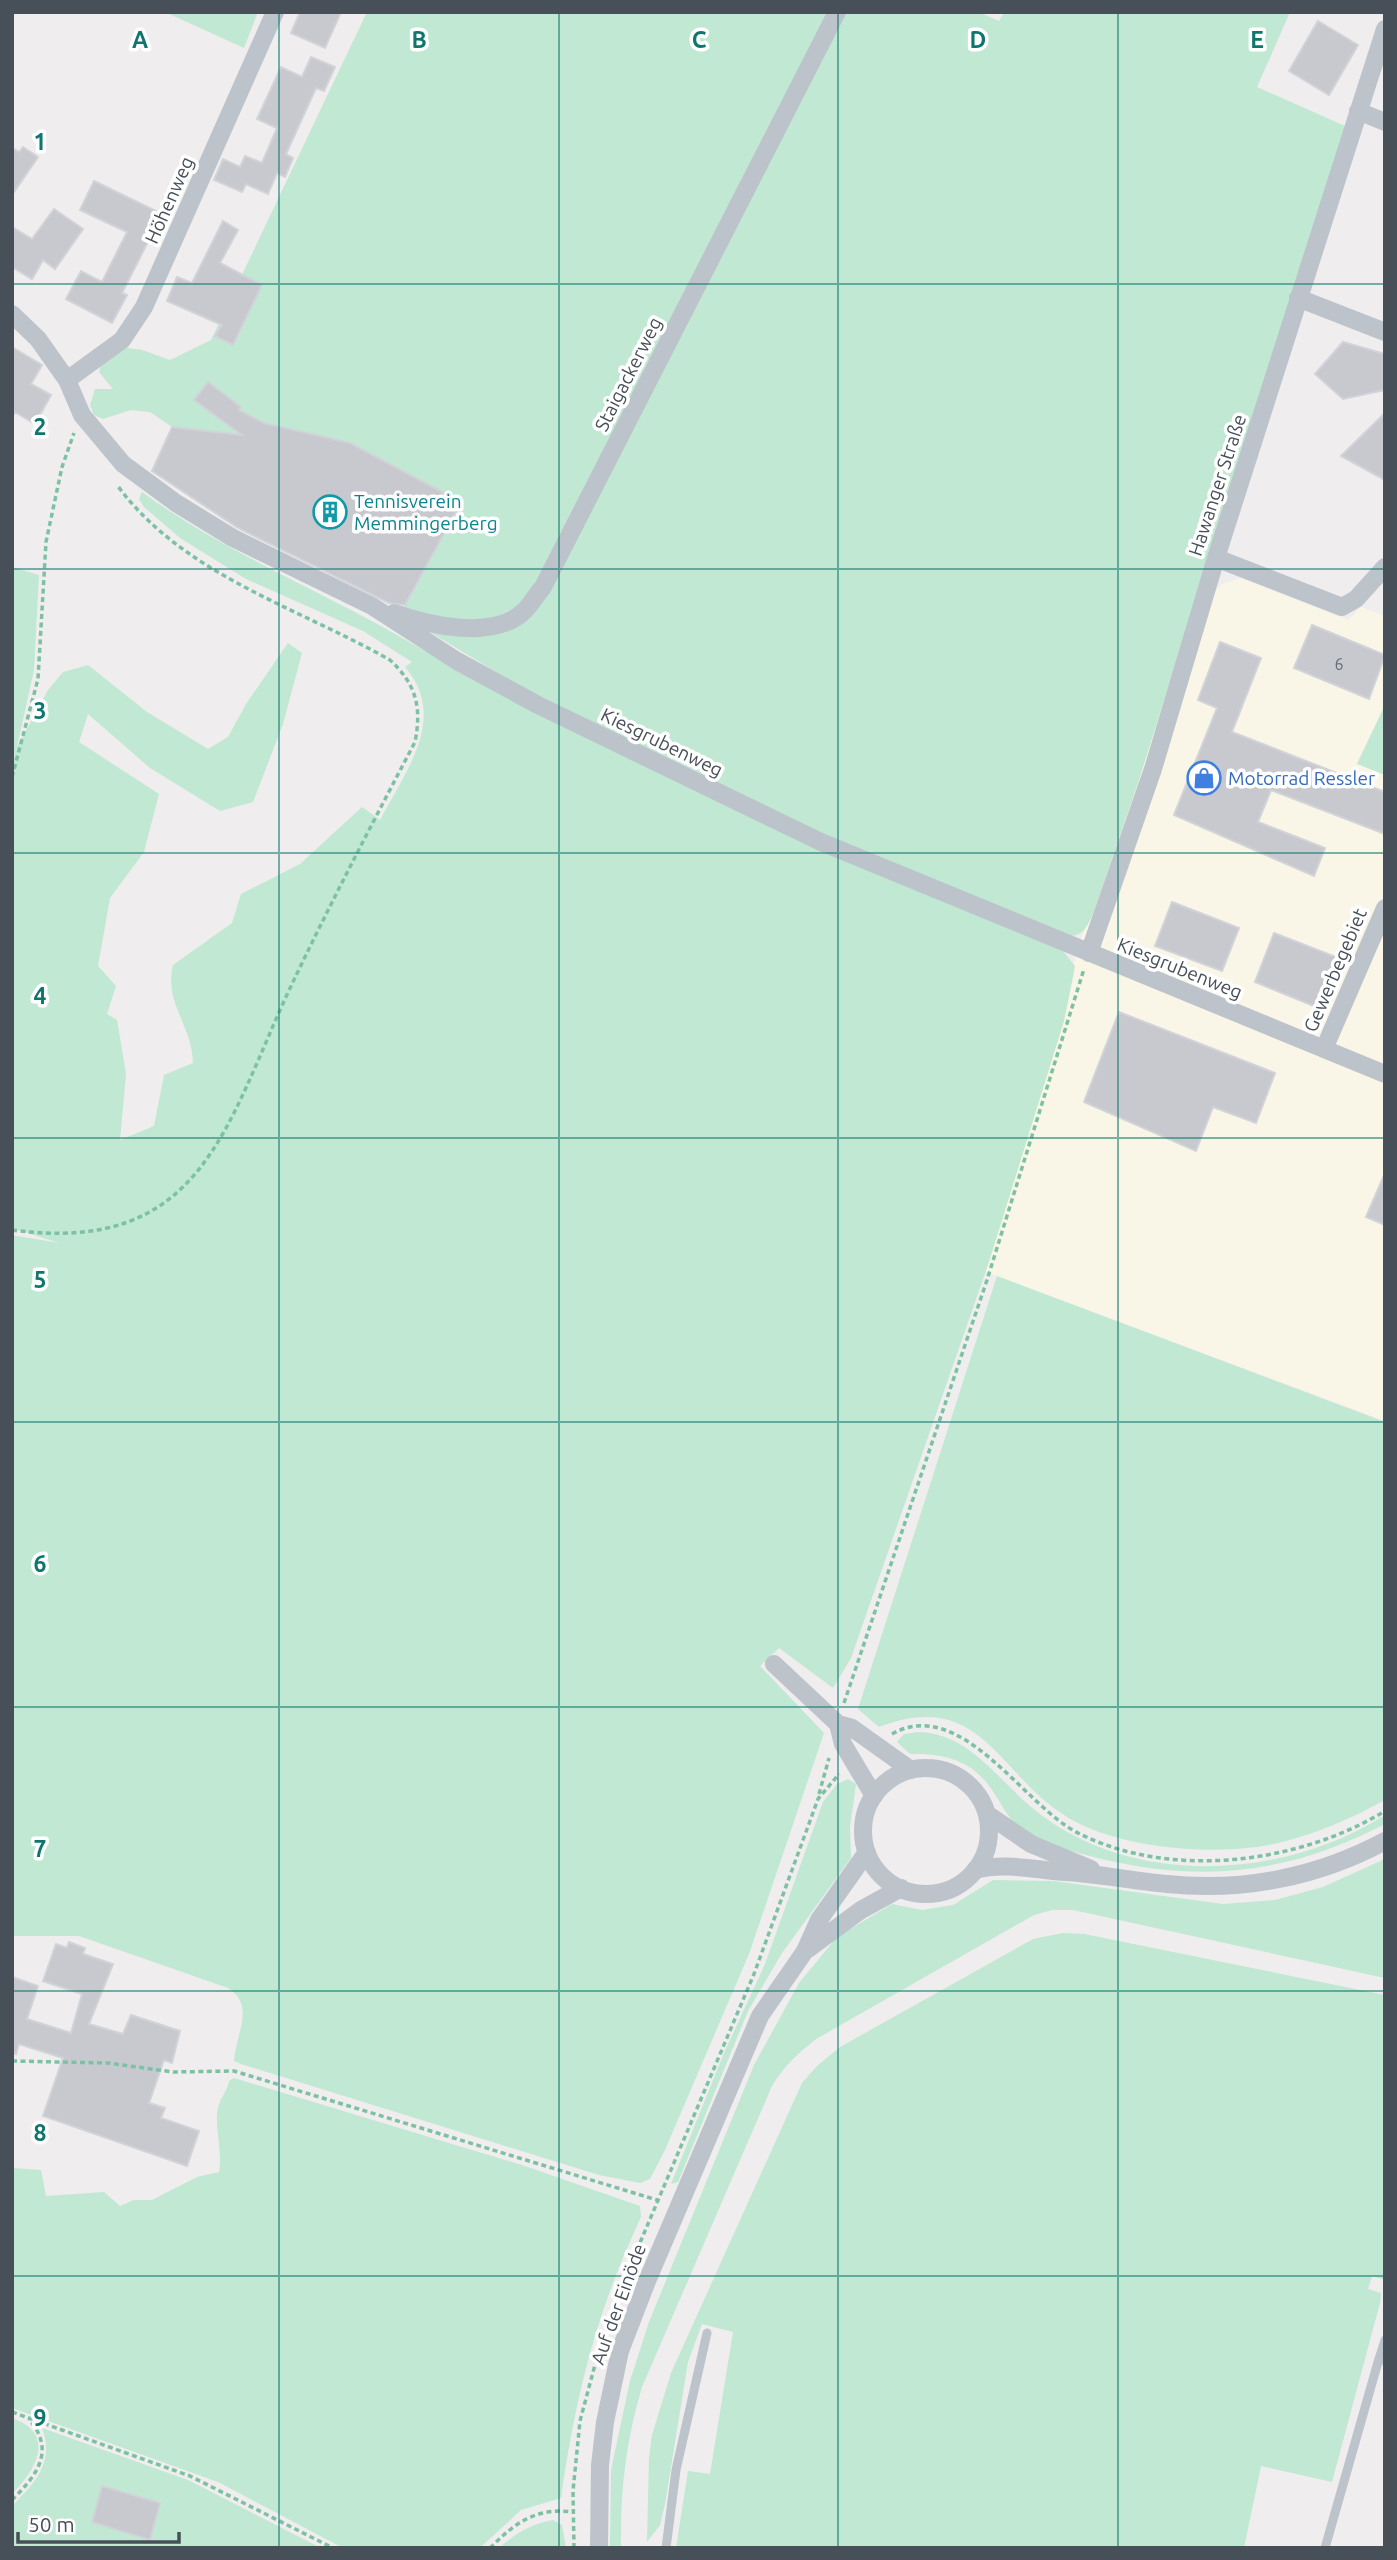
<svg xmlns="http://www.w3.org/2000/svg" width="1397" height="2560" font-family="Ubuntu,sans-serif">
<rect width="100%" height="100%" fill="#efeded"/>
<path fill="#f9f5e7" d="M1241,578L1348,620L1361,607L1385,616V705L1357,763L1385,775V1421L984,1271L1064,1021L1074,975V963L1083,933L1116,849L1188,620L1202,624L1214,592L1222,584Z"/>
<path fill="#c0e8d2" d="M165,12H258L244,48Z
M367,12H831L533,593C490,633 455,621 403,609L461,502L351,443L324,492L333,456L269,423L252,452L172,427L150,412L131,410L103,419L94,415L90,405L95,389H113L99,372L102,362L120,347L142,350L170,360L211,340Z
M846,12H978L999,21L1004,12H1290L1257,87L1345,126L1138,783L1093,914C1086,928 1084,936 1067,936L857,850L541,699L428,631L513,627Z
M142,492C224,552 317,589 404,639C616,760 838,858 1063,951L1075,966L1064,1021L989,1262L851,1658L833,1688L779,1648L760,1666L824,1733L749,1954L665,2150L650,2179L640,2183L599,2175L241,2064L234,2061C236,2032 256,2006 228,1988L79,1936H12V1235L59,1243L12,1228V567L39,575L34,670L17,747L48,690L63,672L88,665L147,712L208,749L228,737L246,704L288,643L302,653L283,724L253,802L220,811L150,768L88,714L79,742L159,794L144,852L110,898L98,966L116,986L107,1014L117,1020L126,1074L120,1140L154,1126L164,1075L193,1063C192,1024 164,1004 173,965L232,923L241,894L300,864L362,807L380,820C405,772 449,718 405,667L412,662L363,631L246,579L180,538L144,507L139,499Z
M1385,705V775L1357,764Z
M997,1276L1385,1422V1800C1352,1818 1318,1833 1282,1842C1225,1857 1131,1850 1078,1823C998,1783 987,1686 879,1727L858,1709Z
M919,1732C971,1734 997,1780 1035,1810C1130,1888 1284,1880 1385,1815V1824C1287,1875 1198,1884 1090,1856C1067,1850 1041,1843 1021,1829C1006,1817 1001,1802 990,1787C970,1759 942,1753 910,1754L897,1742L904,1734Z
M848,1779L856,1784L850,1827L851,1858L782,1953L748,2011L678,2182L671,2184L724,2053L765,1964L823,1802L837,1784Z
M1385,1859V1978L1073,1910H1052L1034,1915L816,2039C798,2053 784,2066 772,2086L642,2387C626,2440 620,2492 621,2548H610L611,2470L630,2381L649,2322L754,2065L799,1983L837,1937L892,1904L922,1910L953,1905L993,1880L1053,1881L1223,1904L1275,1900L1323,1887Z
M1063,1933L1084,1934L1385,1995V2280L1372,2276L1368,2289L1381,2293L1380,2303L1332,2482L1261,2466L1244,2548H676L688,2471L710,2474L733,2332L702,2324L688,2362L665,2504L660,2525L647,2542L649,2458L652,2435L671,2373L802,2083L817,2066L840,2047L1033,1939Z
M234,2078L522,2165L640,2206L641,2217C596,2313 576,2394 561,2498L521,2510L480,2548H343L218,2482L12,2408V2168L41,2170L46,2196L104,2192L120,2206L134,2200H152L197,2177L219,2172C223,2151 214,2126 218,2108C220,2098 227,2092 229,2081Z
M12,2418C57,2434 36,2470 12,2494Z
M42,2428L188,2480L321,2548H12V2506C35,2483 55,2462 42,2428Z
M553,2520L562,2525L566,2548H499C516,2533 531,2524 553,2520Z"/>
<path fill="#c7c9cf" stroke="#d1d3d8" stroke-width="2" d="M300,12H341L325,48L291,33Z
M1318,21L1358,45L1329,95L1289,71Z
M311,57L335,67L324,91L316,88L286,154L293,158L285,177L277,173L268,194L246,184L242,192L214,180L223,159L240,167L245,156L262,163L277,128L257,119L281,67L302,77Z
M23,147L38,157L12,195V148L19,152Z
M94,181L162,214L122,293L127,295L112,323L66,299L81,271L102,282L127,232L80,210Z
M54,209L83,229L55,269L43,260L32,279L12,267V227L32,239Z
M223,221L238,230L220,263L262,285L233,345L215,336L222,325L167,301L177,277L192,283Z
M1343,342L1385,354V390L1343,399L1315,374Z
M12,347L42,365L31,384L51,395L35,424L15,412L12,417Z
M208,382L241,407L239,410L264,423L350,443L461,502L405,605L389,603L238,528L152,471L172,427L242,435L194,400Z
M1385,413V480L1341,456Z
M1312,625L1385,655L1369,699L1294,668Z
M1220,642L1261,658L1232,732L1385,792V834L1271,790L1258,822L1325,848L1314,876L1174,815L1217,708L1198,700Z
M1172,902L1239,928L1222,971L1155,946Z
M1274,933L1341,959L1321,1009L1255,982Z
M1119,1012L1275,1073L1256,1123L1213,1107L1196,1151L1084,1102Z
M1385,1173V1225L1366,1217Z
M69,1942L85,1948L83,1954L113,1964L89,2024L123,2034L131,2015L180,2031L172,2063L164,2060L149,2103L165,2108L161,2118L199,2131L187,2166L43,2116L63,2058L19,2044L16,2054L12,2053V1977L38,1986L27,2019L71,2033L82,1994L43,1981L56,1944L67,1948Z
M102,2486L160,2503L150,2540L92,2522Z"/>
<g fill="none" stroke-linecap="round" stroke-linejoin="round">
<path stroke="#7dc1a4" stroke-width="3.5" stroke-dasharray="5 3.5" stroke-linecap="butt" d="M12,777L38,679L46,542L62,467L74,433
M12,1230C204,1256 226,1123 292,984C331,902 373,822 415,742C422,707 416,684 390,660C297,607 183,575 117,485
M844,1703L987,1280L1084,969
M892,1734C961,1695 1023,1805 1078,1833C1170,1880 1298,1864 1385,1811
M819,1794L829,1758
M12,2061L108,2063L173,2072L234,2071L657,2200
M617,2297L754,1974L818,1799L839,1774
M12,2412L190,2476L333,2548
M12,2500C37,2475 56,2451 29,2419
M490,2548C515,2523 536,2507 573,2512
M574,2548L573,2491L580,2421L596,2361"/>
<path stroke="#bdc3ca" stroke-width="9" d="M1378,2362L1385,2340
M666,2548L676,2470L707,2333
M1325,2548L1378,2362L1385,2357"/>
<path stroke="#bdc3ca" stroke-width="18" d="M1358,111L1385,122
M1298,298L1385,332
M12,314L38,339L67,380L82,415L123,464L176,503L233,538L372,606L457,661L538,705L821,842L1385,1074
M67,380L122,340L144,307L275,12
M1216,558L1342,607L1356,599L1385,567
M394,613C429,625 490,640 522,613C530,606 536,595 543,587L837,12
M1089,953L1153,769L1216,558L1385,29
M1324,1049L1385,908
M774,1664L838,1724L852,1728L911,1770
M838,1724L843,1744L874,1796
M863 1831a63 63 0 1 1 126 0a63 63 0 1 1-126 0Z
M987,1814L1031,1844L1091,1869
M975,1870C1005,1862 1036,1870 1066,1872C1100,1874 1133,1881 1167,1884C1243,1892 1318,1877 1385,1841
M808,1949L861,1910L901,1888
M599,2548L600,2465L605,2422L620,2351L647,2281L760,2016L805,1951L819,1920L867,1852"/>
</g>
<path fill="none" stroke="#0f766e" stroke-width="2" stroke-opacity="0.55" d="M279,12V2548M559,12V2548M838,12V2548M1118,12V2548M12,284H1385M12,569H1385M12,853H1385M12,1138H1385M12,1422H1385M12,1707H1385M12,1991H1385M12,2276H1385"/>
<defs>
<symbol id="building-ring" viewBox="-11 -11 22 22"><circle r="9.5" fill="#fff" stroke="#0f9aa8" stroke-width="1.5"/><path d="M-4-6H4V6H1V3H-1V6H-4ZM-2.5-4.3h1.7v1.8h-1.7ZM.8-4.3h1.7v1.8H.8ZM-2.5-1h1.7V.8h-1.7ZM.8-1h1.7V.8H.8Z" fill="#0f9aa8"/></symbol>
<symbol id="shop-ring" viewBox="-11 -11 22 22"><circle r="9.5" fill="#fff" stroke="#3f7fe0" stroke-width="1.5"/><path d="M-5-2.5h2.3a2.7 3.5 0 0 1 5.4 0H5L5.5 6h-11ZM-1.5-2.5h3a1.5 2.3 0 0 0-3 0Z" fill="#3f7fe0"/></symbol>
</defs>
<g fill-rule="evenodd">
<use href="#building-ring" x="311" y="493" width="38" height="38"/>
<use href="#shop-ring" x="1185" y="759" width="38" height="38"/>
</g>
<g text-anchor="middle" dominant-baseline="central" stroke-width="7" stroke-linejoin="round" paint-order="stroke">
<g font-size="16" fill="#676e76">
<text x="1339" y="664">6</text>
</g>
<g font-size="19" fill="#474f58" stroke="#fff">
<text transform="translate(169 200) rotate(-66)">Höhenweg</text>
<text transform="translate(628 374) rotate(-63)">Staigackerweg</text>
<text transform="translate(1217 485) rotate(-72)">Hawanger Straße</text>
<text transform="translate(662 742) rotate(26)">Kiesgrubenweg</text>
<text transform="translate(1180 968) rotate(22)">Kiesgrubenweg</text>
<text transform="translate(1335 970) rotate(-67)">Gewerbegebiet</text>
<text transform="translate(618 2304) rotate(-70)">Auf der Einöde</text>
</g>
<g font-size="19" fill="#0d838f" stroke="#fff" text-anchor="start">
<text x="354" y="501">Tennisverein<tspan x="354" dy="22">Memmingerberg</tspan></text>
</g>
<g font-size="19" fill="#366cbe" stroke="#fff" text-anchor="start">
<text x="1228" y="778">Motorrad Ressler</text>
</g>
</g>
<g font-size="23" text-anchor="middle" font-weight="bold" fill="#0f766e" stroke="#fff" stroke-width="7" stroke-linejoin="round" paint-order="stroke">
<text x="140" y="48">A</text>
<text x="419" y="48">B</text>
<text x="699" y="48">C</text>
<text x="978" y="48">D</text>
<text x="1257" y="48">E</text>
<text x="40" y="150">1</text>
<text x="40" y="435">2</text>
<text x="40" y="719">3</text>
<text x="40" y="1004">4</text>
<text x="40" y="1288">5</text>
<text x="40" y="1572">6</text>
<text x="40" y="1857">7</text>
<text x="40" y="2141">8</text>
<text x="40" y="2426">9</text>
</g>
<rect width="1397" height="2560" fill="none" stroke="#474f58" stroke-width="28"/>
<path d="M18 2532v10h161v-10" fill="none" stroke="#474f58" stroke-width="3.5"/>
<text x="28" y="2532" font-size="21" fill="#474f58" stroke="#ffffff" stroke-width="5" paint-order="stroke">50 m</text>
</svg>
